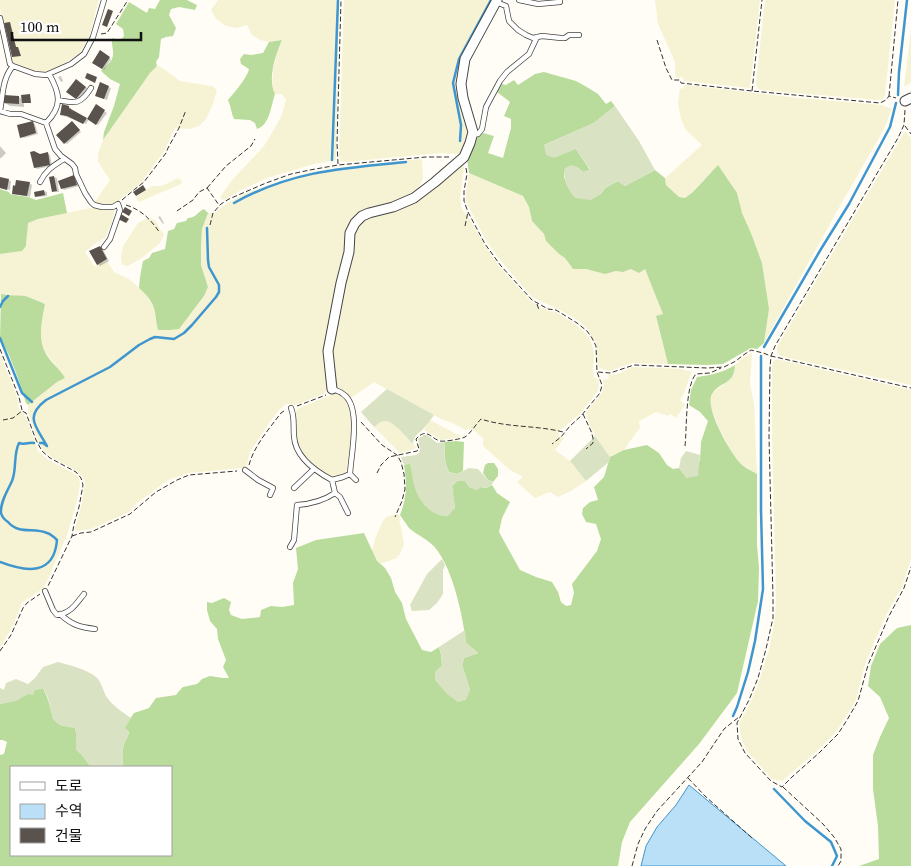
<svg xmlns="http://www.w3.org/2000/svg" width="911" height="866" font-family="'Source Serif 4','Noto Sans KR',serif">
<rect width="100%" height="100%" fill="#fffdf5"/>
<path fill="#f6f3d4" d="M0,0H99L95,14L90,35L80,53L61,66L42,73H36L24,68L13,62L11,59L0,9Z
M218,0H339L336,160L314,164L267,178L243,189L224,200L220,198L224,191L233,179L264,146L276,126L282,114L286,100L282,94H275L272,89L273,71L277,53L282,40L269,42L260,40L252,35L247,25L237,28L226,26L216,19L211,10Z
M344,0H494L463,59L468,138L463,153L456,154L440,153L345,162L340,161L339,155Z
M655,0H760L750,88L685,81L682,77L676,78L675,75V62L658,24Z
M765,0H895L885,95L883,99L879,100L760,90L757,87L756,82Z
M911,30V82L904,87Z
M157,66L161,67L180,81L212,86L217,90L213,104L206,119L199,126L189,129L175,128L164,151L142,182L114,204L102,205L94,203L110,180L98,162V154L103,140L150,73Z
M685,85L798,98L882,105L892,109L884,129L836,213L764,343L769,309L762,263L751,233L742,213L736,193L710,173L693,192L685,198L679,197L666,185L665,178L702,145L686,130L681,119L678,103L680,88L683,89Z
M905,131L911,138V385L780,356L777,352V347Z
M422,159L423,178L419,188L412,196L358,215L346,251L338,283L328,388L325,393L296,405L286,404L279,410L272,419L250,452L247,464L244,468L188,473L168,480L137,503L129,512L91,529L77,531L75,529L76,525L81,507L85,485L83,477L77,471L51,457L43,450L37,439L28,412V405L32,402L57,382L65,378L45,352L41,342L40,329L45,304L32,298L15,296H8L1,294L0,296V254L22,251L26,246L27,241V223L38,219L90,208L113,209L114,213L112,222L105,238L97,242L85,252L94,266L107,261L114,272L129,279L144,292L154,307L156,320L190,315L204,296L208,287L201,265V246L202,229L208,213H215L223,206L244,194L292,177L311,172L338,168Z
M462,163L464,167L460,199L462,209L472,223L484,244L499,266L528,298L536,305L549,311L556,312L575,324L584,332L590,339L592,345L594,353L593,372L594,377L598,380L599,384L598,391L579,415L559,431L558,436L564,438L555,450L570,461L586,481L571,491L558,497L550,492L535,498L517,482L523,477L510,470L483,446V438L471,428L466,430L450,422L443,420L374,382L351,398L346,392L335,387L332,349L346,276L353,254V234L363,219L395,210Z
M469,173L523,196L529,207L532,221L544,234L546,241L559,254L565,258L573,269H586L605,274L616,271L623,272L631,269H645L664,314L656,317L668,364L634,363L629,364L610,371L602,369L599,367L597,363V345L588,330L579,321L564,312L532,297L501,261L487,242L466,202V192Z
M178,178L182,181L181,184L139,202L137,200L136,197L152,186H162Z
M146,219L155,220L160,229L164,234L160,243L142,258L128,266L122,265L121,256L123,246L138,223Z
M0,353L17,397L19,403L18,407L26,417L38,451L47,459L75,474L79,478L80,485L76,505L67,535L48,579L43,589L22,602L13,626L0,648Z
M752,353L750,383L754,404L757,474L742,465L733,455L719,428L711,408L710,398L713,392L730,380L734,374L735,365L742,358Z
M776,359L911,390V559L902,587L886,615L865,664L856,700L845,718L836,732L817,751L782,781L772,779L747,751L741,738L739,724L751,701L760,679L769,650L775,618L776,597L772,437V367L773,362Z
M635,367L682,369L692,372L690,376L684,393L680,400L685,405L676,418L670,414L668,416L656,412L639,421L640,428L628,444L624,450L610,457L596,438L588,421L586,412L601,394L604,386L603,380L609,379L608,375L619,374L630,368Z
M338,393L342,396L348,403L352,419L353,433L346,472L341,476L333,478L326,475L318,469L302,453L297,445L295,415L297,409L331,395Z
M430,420L462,437L441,440L424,430Z
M383,421H388L394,424L417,448L400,453L374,427Z
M397,514L400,515L399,519L401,527L404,544L400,554L397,558L380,564L377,561L372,550L376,536L383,521L386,517Z"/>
<path fill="#b9dc9c" d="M160,0H187L197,5L195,10L179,7L171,9L169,15L176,28L173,36L166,37L161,39L159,57L156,62L157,66L150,73L103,140L104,132L114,106L120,84L110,79L101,71C104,68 110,63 112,59C115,52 111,45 112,38L120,41L124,36L123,29L116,24L129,2L147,13L149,8L155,9Z
M282,40C276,54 267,79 275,94C271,105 270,125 257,129L255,123L250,120L234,119C231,113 231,106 228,100C234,93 247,78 249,69L241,64L240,59L244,54L251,55L263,53L269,42Z
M544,72L576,81L585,86L598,94L606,104L611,101L615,106L594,123L544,145L576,149L590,170L583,172L577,167L565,168L564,177L569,189L601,194L605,188L618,181L625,186L655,170L665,178L666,185L679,197L685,198L693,192L718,165L737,193L742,213L751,233L762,263L769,309L764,343L757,349L751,348L723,364L707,365L668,364L656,316L663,314L645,269L639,273L631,269L623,272L616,271L605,274L586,269H573L565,258L559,254L546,241L544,234L532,221L529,207L523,196L469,173L467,158L477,138L483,133L494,136L488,153L503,158L511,128V119L504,116L510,102L497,92L502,84L506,85L514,80L518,85L535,74Z
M0,189L9,192L10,194C19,196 28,196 36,200L63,193L67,213L38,219L28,223L26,246L22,251L0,254Z
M204,209L208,213L202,229L201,246V265L208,287L204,296L179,329L170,330H158C156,323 156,315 154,308C152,301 145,293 139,288L140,277L143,261L149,258L152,253L165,249L168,231L174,229L177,223L186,221L188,218C196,218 197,212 204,209Z
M1,294C9,296 17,295 25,296C32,298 38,301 45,304C42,320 37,339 46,354C51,363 60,369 65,378L57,382L28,405L26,403C23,391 8,347 0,340Z
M735,365C734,386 721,380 712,394C704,407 730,453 741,464C745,468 752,471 757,474V545L759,568L758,601L737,693L699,744L630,822L622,842L618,866H0V755L4,754L7,742L3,740H0V704L16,700L35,690L43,688C48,698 51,708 53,719L60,725L75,728L76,732V749L83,756L91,767H11V855H171V767H122L123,766C122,758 122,752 124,744C126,739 128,737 129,732L124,728L134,713L149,708L156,698L176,695L179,691L183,687L197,684L202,679L210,676L223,678H229L223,667L226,660L218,639L217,629L210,621L207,610V602L212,603L224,598L231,602L229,610L231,615L242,619L260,617L261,610L271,606L282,607L294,605L293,583L298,569L296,548L316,540L364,533L377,561L385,568L391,578L395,592L402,603L406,619L422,650L431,652L439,647L441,654L442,665L470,690L462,665L464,658L478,653L466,643C463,616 453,571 437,550C430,540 418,536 409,528C406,524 403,519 400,515C407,497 407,484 404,465L410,463L413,474L455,509L452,486L457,481H465L470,488L481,487L486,488L492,485L497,493L510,502L502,518L499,532L520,570L536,577L552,582L558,592L561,602L566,606L571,605L574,593L572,584L597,551L601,539L596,524L586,522L582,514L583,508L590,502L598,500L594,487L604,477L610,457L624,450L647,445L659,453L667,465L673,469L679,468L687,478L700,460L701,442L708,421L700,412L689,405L691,390L697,377C711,375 722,373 735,365Z
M456,441L464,442L463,471L457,474L449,472C444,462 444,453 445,442Z
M488,463H494L498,469V476L493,482L488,480L483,473L485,465Z
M911,625V866H859L879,859L878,826L873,789V755L880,737L889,718L880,697L868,686L871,666L880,644L897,628Z"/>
<path fill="#d9e3c4" d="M615,106L639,141L655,170L625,186L618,181L605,188L601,194L591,200L575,198C567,188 563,181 565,168L571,165L577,167L583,172L590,169L576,149L554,158L546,155L544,145L594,123Z
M387,389L434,415C431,419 428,424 424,428C418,435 415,433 413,444C407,438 393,420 385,421C381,421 377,425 374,427L361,412Z
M424,435H427L437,443L445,442C444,453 444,462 449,472L457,474L469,468L478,469L488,480L493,482L492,485L486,488L481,487L477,490L470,488L465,481H457L452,486L455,508L448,516C433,517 421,504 416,491C413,483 412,472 410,464L404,465L401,457L416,455L419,453L420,449L418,439Z
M595,436L610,457L609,462L586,481L570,461Z
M686,451L700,455L698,476L687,478L679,468L681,458Z
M442,559L445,565L443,570V594L437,603L429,610L412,611L410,605L427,574Z
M465,630L466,643L478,653L464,658L462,665L470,690L466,700L458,702L447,694L435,680V672L442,665L441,654L439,647Z
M58,662C69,665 90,670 98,679C101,683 103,689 105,694C111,705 121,711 131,718L125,728L129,732C128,737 126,739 124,744C122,752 122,758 123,766L122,767H91L83,756L76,749V732L75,728L60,725L53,719C51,708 49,698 43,688L35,690L33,695L27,694L16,701L0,704V688L4,690L6,683L16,679L28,684L35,678L43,667Z"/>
<path fill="#b9e0f7" stroke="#3f96cf" d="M689,785L786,866H641L646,846L657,827L676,805Z"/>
<path fill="#0003" d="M100,52L111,59L104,70L93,62Z
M61,76L63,81L61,82L58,77Z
M79,82L88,89L79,100L68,92Z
M101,84L111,88L107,100L98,97Z
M5,96L19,97L22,99L30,96L31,102L24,103V107L10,106L5,103Z
M97,106L107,113L98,125L89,119L86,124L64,116L69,107L71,108V110L88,120Z
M33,123L35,124L38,134L24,138L21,137Z
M74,124L81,132L67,144L65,143Z
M0,146L6,153L1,158H0Z
M47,153L50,155L52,166L37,169L35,167L40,155Z
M74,176L77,178L79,186L64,190L62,188Z
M54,177L57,178L59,192H56L54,191L51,178Z
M0,178L11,181L10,190L0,188Z
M29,183L32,185L30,197L15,194Z
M44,191L47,192V196L39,197L36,196Z
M160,216L164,223L163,224L158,217Z
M100,247L102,248L109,261L100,266L97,264Z"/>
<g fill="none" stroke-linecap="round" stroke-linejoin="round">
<path stroke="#3f96cf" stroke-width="2.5" d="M898,95L899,72L907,0
M460,141L461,125L453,83L459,59L491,0
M332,160L338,0
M234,203C291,171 343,168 406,162
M0,307L3,301L8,296
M0,338L22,393L32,402
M764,347L821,249L849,204L890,127L896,103
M40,443H43L47,446C36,426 24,417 46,400L110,367L139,345L150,339L155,337L174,339L184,333L192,325L216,297L219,292V285L209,267L208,260L207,228
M0,562C26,572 54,576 57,540C54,537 51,534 47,533C34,527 19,535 8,522C5,520 2,517 1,513C0,502 8,490 12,481C17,469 13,455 19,443C25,445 29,442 34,443
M733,716L737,707L748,672L755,641L763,589L761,510V356
M774,789L805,821L831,842L837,856L832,866"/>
</g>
<path fill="#5a524d" d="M108,9L113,11L107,27L102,25Z
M10,22L16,47H18L21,56L12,57L4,23Z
M100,50L110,57L102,69L92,63Z
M87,73L97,77L95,83L85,78Z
M76,79L86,87L76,99L66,92Z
M100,82L109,86L104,99L95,96Z
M30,94L31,103H22L21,95Z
M4,95L19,96V104L3,103Z
M62,104L69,106V108L87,118L83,124L67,116L60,115Z
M96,104L105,110L96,125L87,119Z
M33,121L36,133L20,138L17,125Z
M72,121L80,130L64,144L56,135Z
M34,151L40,154L48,152L50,165L34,168L30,152Z
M74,175L77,185L61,189L58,181Z
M54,176L57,191L52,192L49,177Z
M0,177L9,179L7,190L0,188Z
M16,180L30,182L27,196L12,194L13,185L15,186Z
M143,185L146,190L136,196L133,192Z
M44,190L45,195L35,197L34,192Z
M125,207L132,211L129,216L122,212Z
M121,214L129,219L126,223L118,219Z
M100,246L107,259L97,265L89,251Z"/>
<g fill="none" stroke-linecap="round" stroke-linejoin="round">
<defs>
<path id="service" d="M519,0L538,4L560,2V0
M496,2L506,6L509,21L518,30L526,35L533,38L542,36L561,38H565L569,35H579
M0,18L10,64L13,66L35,74L46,75L71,64L84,54L93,37L104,0
M58,100C76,104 81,104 91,88
M0,111L10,114H21L46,123L55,149L61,156L72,164L75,168L76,174L85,193L91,202L94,205L102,207H113L118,204L120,210L110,239L104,247
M0,111C3,95 2,79 13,66
M46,123C63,106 60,93 49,74
M473,135L478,134L482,129L486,107L500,81L507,72L529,54L537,37
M40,182C46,170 53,166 64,159
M291,408C295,417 293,426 294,436C295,457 315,471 332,480L343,477L350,474C351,454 362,406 343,394C340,391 335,390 332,389
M245,470L258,480L273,488L270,495
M350,474L356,480
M294,488L314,469
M335,493L340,497L348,513
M290,547L294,540L297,505C312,504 323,501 335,493L332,480
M45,591L53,610L57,615C71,613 76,604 84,594
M60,614C72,625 79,627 95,629"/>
<path id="minor" d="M905,101L911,98
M332,389L328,351L341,283L349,252L350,233L355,223L362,216L369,213L393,207L414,198L435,182L464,157L470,143L473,132L463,98L461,84L465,59L497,0"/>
</defs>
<use href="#service" stroke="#444" stroke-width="6"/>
<use href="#minor" stroke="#444" stroke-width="11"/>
<path stroke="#333" stroke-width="1" stroke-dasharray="5 2.5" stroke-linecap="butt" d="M101,34L107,33L128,0
M657,40L666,68L672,80H680L681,83L752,91L880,103L886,100L889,96L896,98
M752,91L762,0
M889,96L898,0
M905,110L904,125L898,138L775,346L771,356L770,367L769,437L773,597V618L766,649L758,678L749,700L737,723L738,739L745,753L771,781L782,787L792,777L819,753L838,734L847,720L858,701L868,665L889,616L904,588L911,567
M905,126L911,134
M338,164L337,143L341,0
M466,168L467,174L464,191V201L468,212L485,244L501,266L532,300L548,309L556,310L577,323L587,331L592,338L596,346L597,372L602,385L600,393L581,416L570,426L561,437L552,444
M207,188L226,166L251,146L255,139
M122,200L135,189L144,182L166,153L168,148L179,128L186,110
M126,205C142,210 151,220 160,233
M177,211L193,200L199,192L207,188L219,205
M210,225L213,213L221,204L229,199L266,183L291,174L310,170L338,165L426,157H451
M465,226L468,212
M537,304L539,310
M0,349L19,397L22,410
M598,372L610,373L634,365L707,368L724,367L736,361L742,356L751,350L763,353L771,356L911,388
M297,406L326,395
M583,414L591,431L593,438V443L586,449
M3,420L13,418L22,411L26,413L36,440L42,451L50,458L76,472L81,478L83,485L79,507L74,524L72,536L48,586
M361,422L382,445L397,455L401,462L404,474L405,489L402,501L395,517
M685,446C687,429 685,386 696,374L710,373L721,368
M249,465C254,446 269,429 281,413L284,411
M377,473L381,465L389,457L417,451L419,449L416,439C427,427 430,438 440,441C444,442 461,439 465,437C471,433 476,424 481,419C508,428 536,425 563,432
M72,536L81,533L91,532L130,514L156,492L177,480L189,475L237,471
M0,651L11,635L23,608L27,603L40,594
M688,778L705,796L752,838
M783,787L823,824L834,837L841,849V861L838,866
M632,866L638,844L645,829L657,811L702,762L724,729L739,717"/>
<use href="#service" stroke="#fff" stroke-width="4.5"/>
<use href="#minor" stroke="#fff" stroke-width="9"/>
</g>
<rect x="10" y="766" width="162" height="90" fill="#ffffff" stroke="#a0a0a0"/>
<rect x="20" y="782" width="25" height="8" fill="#ffffff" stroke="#a0a0a0"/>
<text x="55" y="791" font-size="15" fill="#111111">도로</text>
<rect x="20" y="804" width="25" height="15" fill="#b9e0f7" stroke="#a0a0a0"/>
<text x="55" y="816" font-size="15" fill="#111111">수역</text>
<rect x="20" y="828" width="25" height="15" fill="#5a524d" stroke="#a0a0a0"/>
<text x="55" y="841" font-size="15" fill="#111111">건물</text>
<path d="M12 32v8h129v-8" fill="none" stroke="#111111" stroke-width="2.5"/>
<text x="20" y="32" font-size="15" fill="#111111" stroke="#ffffff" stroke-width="4" paint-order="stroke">100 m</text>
</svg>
